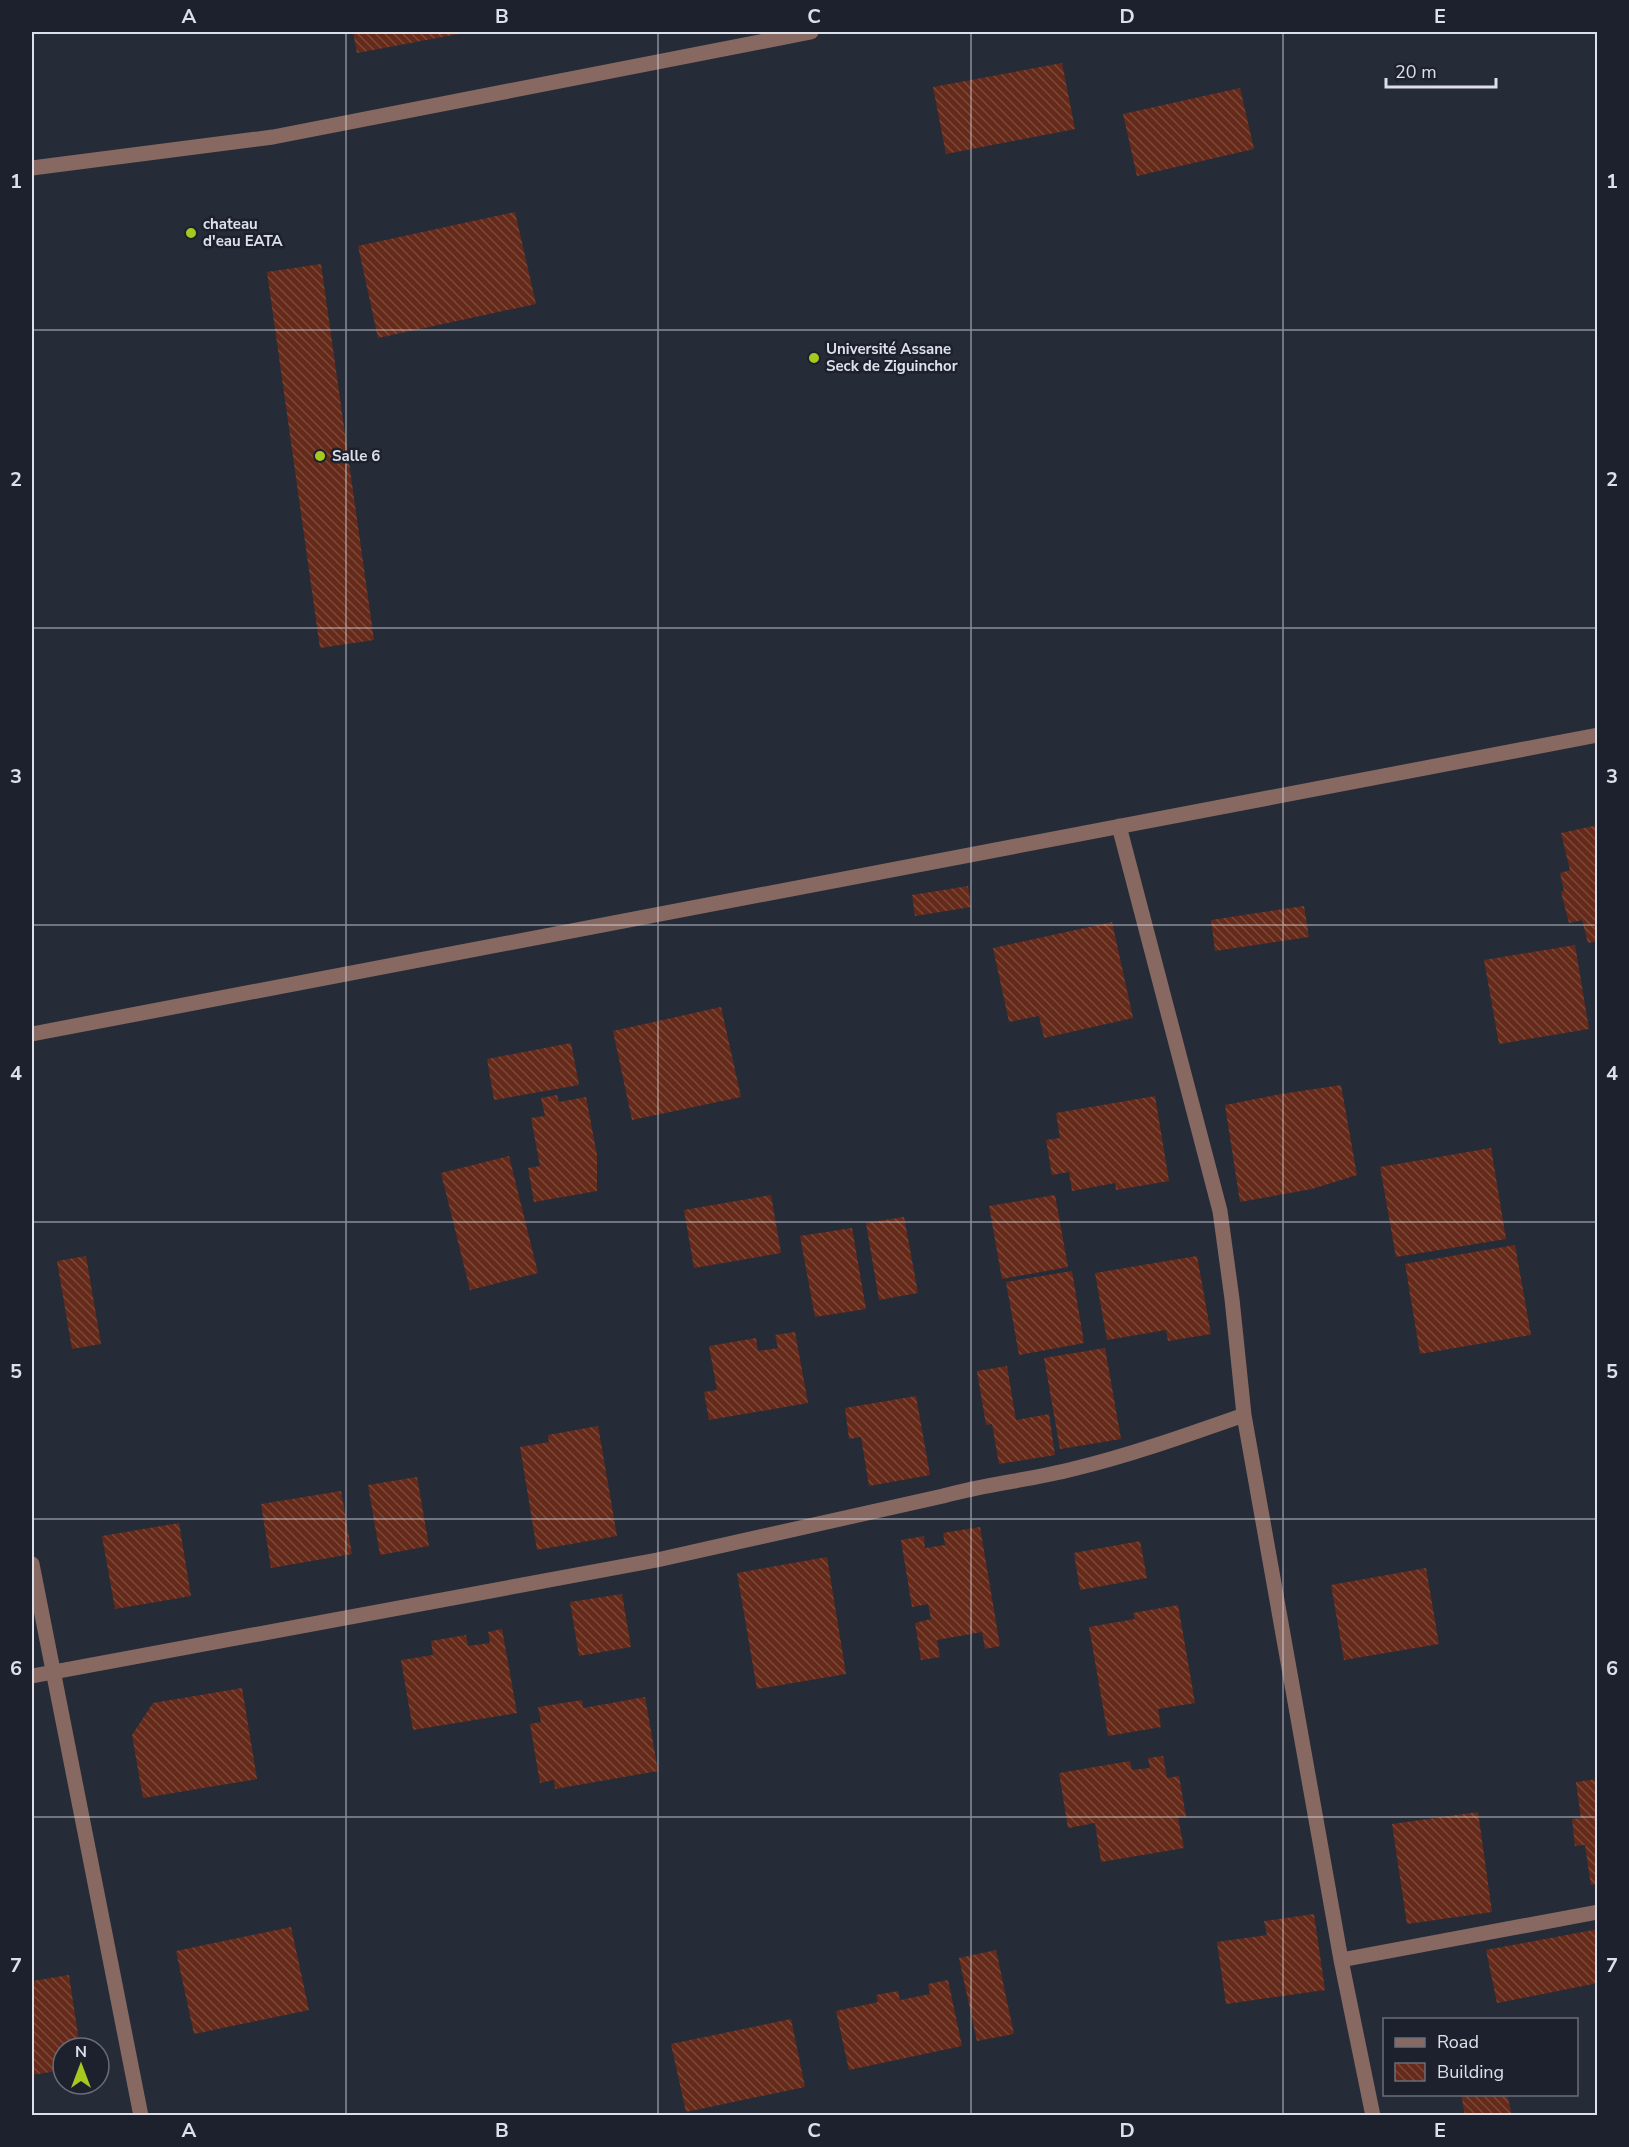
<svg xmlns="http://www.w3.org/2000/svg" width="1629" height="2147" font-family="'Nunito Sans',sans-serif">
<defs>
<pattern id="building-back-hatch" width="6" height="6" patternUnits="userSpaceOnUse" patternTransform="scale(1.5)"><rect width="6" height="6" fill="#652a19"/><path d="M-1 5l2 2M0 0l6 6M5-1l2 2" fill="none" stroke="#7b493a"/></pattern>
</defs>
<rect width="100%" height="100%" fill="#262b38"/>
<path fill="url(#building-back-hatch)" d="M353,32H464V33L357,53Z
M1062,63L1075,129L946,154L933,87Z
M1240,88L1254,149L1137,176L1123,114Z
M515,212L536,304L378,338L358,246Z
M321,264L374,640L320,648L267,272Z
M1598,825V941L1588,943L1582,920L1569,923L1561,892L1564,891L1560,873L1570,870L1561,833Z
M968,886L971,907L915,916L912,895Z
M1304,906L1309,937L1215,951L1211,920Z
M1112,922L1133,1018L1044,1038L1039,1016L1009,1022L993,948Z
M1575,945L1589,1029L1499,1044L1484,960Z
M721,1007L741,1097L632,1120L613,1031Z
M571,1043L579,1085L494,1100L487,1059Z
M1341,1085L1357,1175L1312,1189L1240,1202L1225,1105L1281,1094Z
M557,1095L559,1102L586,1097L597,1155V1191L534,1202L528,1168L540,1166L531,1118L545,1116L541,1098Z
M1155,1096L1169,1181L1116,1190L1115,1183L1072,1191L1069,1172L1052,1175L1046,1140L1060,1138L1056,1113Z
M1491,1148L1506,1239L1396,1257L1380,1167Z
M509,1156L538,1273L470,1290L441,1173Z
M771,1195L781,1253L694,1268L684,1210Z
M1055,1195L1068,1267L1002,1279L989,1206Z
M904,1217L918,1293L879,1300L866,1223Z
M852,1228L866,1309L815,1317L800,1236Z
M1515,1245L1531,1335L1420,1354L1405,1264Z
M86,1256L101,1344L72,1349L57,1261Z
M1197,1256L1211,1334L1168,1341L1166,1330L1107,1340L1095,1273Z
M1072,1271L1084,1343L1019,1355L1006,1282Z
M795,1332L808,1403L709,1420L704,1392L717,1390L709,1346L756,1338L758,1351L778,1348L775,1335Z
M1105,1348L1121,1439L1060,1449L1044,1358Z
M1007,1366L1016,1420L1049,1414L1055,1455L999,1464L992,1424L986,1425L977,1371Z
M916,1396L930,1475L869,1486L861,1437L849,1439L845,1408Z
M598,1426L617,1536L537,1550L520,1447L549,1442L548,1435Z
M417,1477L429,1546L380,1555L368,1485Z
M341,1491L352,1554L271,1568L261,1504Z
M179,1523L191,1596L115,1609L102,1536Z
M980,1527L1000,1646L985,1649L982,1632L937,1640L940,1657L921,1660L915,1623L931,1619L928,1604L912,1607L901,1540L924,1536L925,1548L945,1545L943,1533Z
M1140,1541L1147,1578L1080,1590L1074,1553Z
M827,1557L846,1674L757,1689L737,1573Z
M1426,1568L1439,1644L1344,1660L1331,1585Z
M622,1594L631,1647L579,1656L570,1602Z
M1178,1605L1195,1703L1158,1709L1161,1727L1108,1736L1089,1627L1135,1619L1133,1613Z
M502,1629L517,1713L413,1730L401,1660L433,1655L431,1641L466,1635L468,1646L490,1643L488,1632Z
M242,1688L257,1779L143,1798L132,1735L153,1703Z
M645,1697L658,1771L555,1789L554,1780L540,1783L530,1724L541,1722L538,1707L582,1700L583,1708Z
M1163,1756L1167,1778L1179,1776L1186,1817L1178,1818L1184,1848L1101,1862L1095,1823L1068,1828L1059,1773L1130,1761L1132,1770L1150,1768L1148,1758Z
M1598,1779V1884L1591,1885L1585,1845L1575,1846L1572,1819L1581,1818L1576,1782Z
M1478,1812L1492,1912L1407,1924L1392,1824Z
M1314,1914L1325,1990L1226,2004L1217,1942L1267,1935L1264,1921Z
M291,1927L309,2010L194,2034L176,1951Z
M1598,1929V1983L1497,2003L1486,1950Z
M996,1950L1014,2034L977,2041L959,1958Z
M69,1975L80,2048H63V2070L32,2075V1981Z
M948,1980L962,2046L849,2070L836,2011L878,2002L876,1995L898,1991L900,2000L930,1994L928,1984Z
M791,2019L805,2087L686,2112L671,2044Z
M1461,2094H1507L1512,2116H1465Z"/>
<g fill="none" stroke-linecap="round" stroke-linejoin="round">
<path stroke="#876962" stroke-width="15" d="M32,168L273,137L811,32
M1119,826L1220,1211L1232,1299L1244,1415L1341,1960L1373,2116
M32,1034L1598,735
M32,1564L141,2116
M32,1676L657,1560L943,1496C986,1484 1030,1480 1073,1469C1131,1455 1187,1435 1244,1415
M1341,1960L1598,1912"/>
</g>
<path fill="none" stroke="#dde0e8" stroke-width="1.5" stroke-opacity="0.55" d="M346,32V2116M658,32V2116M971,32V2116M1283,32V2116M32,330H1598M32,628H1598M32,925H1598M32,1222H1598M32,1519H1598M32,1817H1598"/>
<g fill="#a7c81f" stroke="#1d212e" stroke-width="2">
<circle cx="191" cy="233" r="6"/>
<circle cx="814" cy="358" r="6"/>
<circle cx="320" cy="456" r="6"/>
</g>
<g text-anchor="middle" dominant-baseline="central" stroke-width="5" stroke-linejoin="round" paint-order="stroke">
<g font-size="15" font-weight="bold" fill="#dde0e8" stroke="#1d212e" text-anchor="start">
<text x="203" y="224">chateau<tspan x="203" dy="17">d'eau EATA</tspan></text>
<text x="826" y="349">Université Assane<tspan x="826" dy="17">Seck de Ziguinchor</tspan></text>
<text x="332" y="456">Salle 6</text>
</g>
</g>
<rect width="1629" height="2147" fill="none" stroke="#1d212e" stroke-width="66"/>
<rect x="1383" y="2018" width="195" height="78" fill="#1d212e" stroke="#6a6d78" stroke-width="1.5"/>
<rect x="1395" y="2038" width="30" height="9" fill="#876962" stroke="#6a6d78" stroke-width="1.5"/>
<text x="1437" y="2048" font-size="18" fill="#dde0e8">Road</text>
<rect x="1395" y="2063" width="30" height="18" fill="url(#building-back-hatch)" stroke="#6a6d78" stroke-width="1.5"/>
<text x="1437" y="2078" font-size="18" fill="#dde0e8">Building</text>
<g transform="translate(81 2066)"><circle r="28" fill="#1d212e" stroke="#6a6d78" stroke-width="1.5"/>
<path d="M0-4.5L10 22L0 15L-10 22Z" fill="#a7c81f"/>
<text y="-9" font-size="16" font-weight="bold" text-anchor="middle" fill="#dde0e8">N</text>
</g>
<path d="M1386 78v9h110v-9" fill="none" stroke="#dde0e8" stroke-width="3"/>
<text x="1395" y="78" font-size="18" fill="#dde0e8" stroke="#1d212e" stroke-width="4.5" paint-order="stroke">20 m</text>
<rect x="33" y="33" width="1563" height="2081" fill="none" stroke="#dde0e8" stroke-width="2"/>
<g font-size="20" text-anchor="middle" font-weight="bold" fill="#dde0e8">
<text x="189" y="23">A</text>
<text x="502" y="23">B</text>
<text x="814" y="23">C</text>
<text x="1127" y="23">D</text>
<text x="1440" y="23">E</text>
<text x="16" y="188">1</text>
<text x="1612" y="188">1</text>
<text x="16" y="486">2</text>
<text x="1612" y="486">2</text>
<text x="16" y="783">3</text>
<text x="1612" y="783">3</text>
<text x="16" y="1080">4</text>
<text x="1612" y="1080">4</text>
<text x="16" y="1378">5</text>
<text x="1612" y="1378">5</text>
<text x="16" y="1675">6</text>
<text x="1612" y="1675">6</text>
<text x="16" y="1972">7</text>
<text x="1612" y="1972">7</text>
<text x="189" y="2137">A</text>
<text x="502" y="2137">B</text>
<text x="814" y="2137">C</text>
<text x="1127" y="2137">D</text>
<text x="1440" y="2137">E</text>
</g>
</svg>
